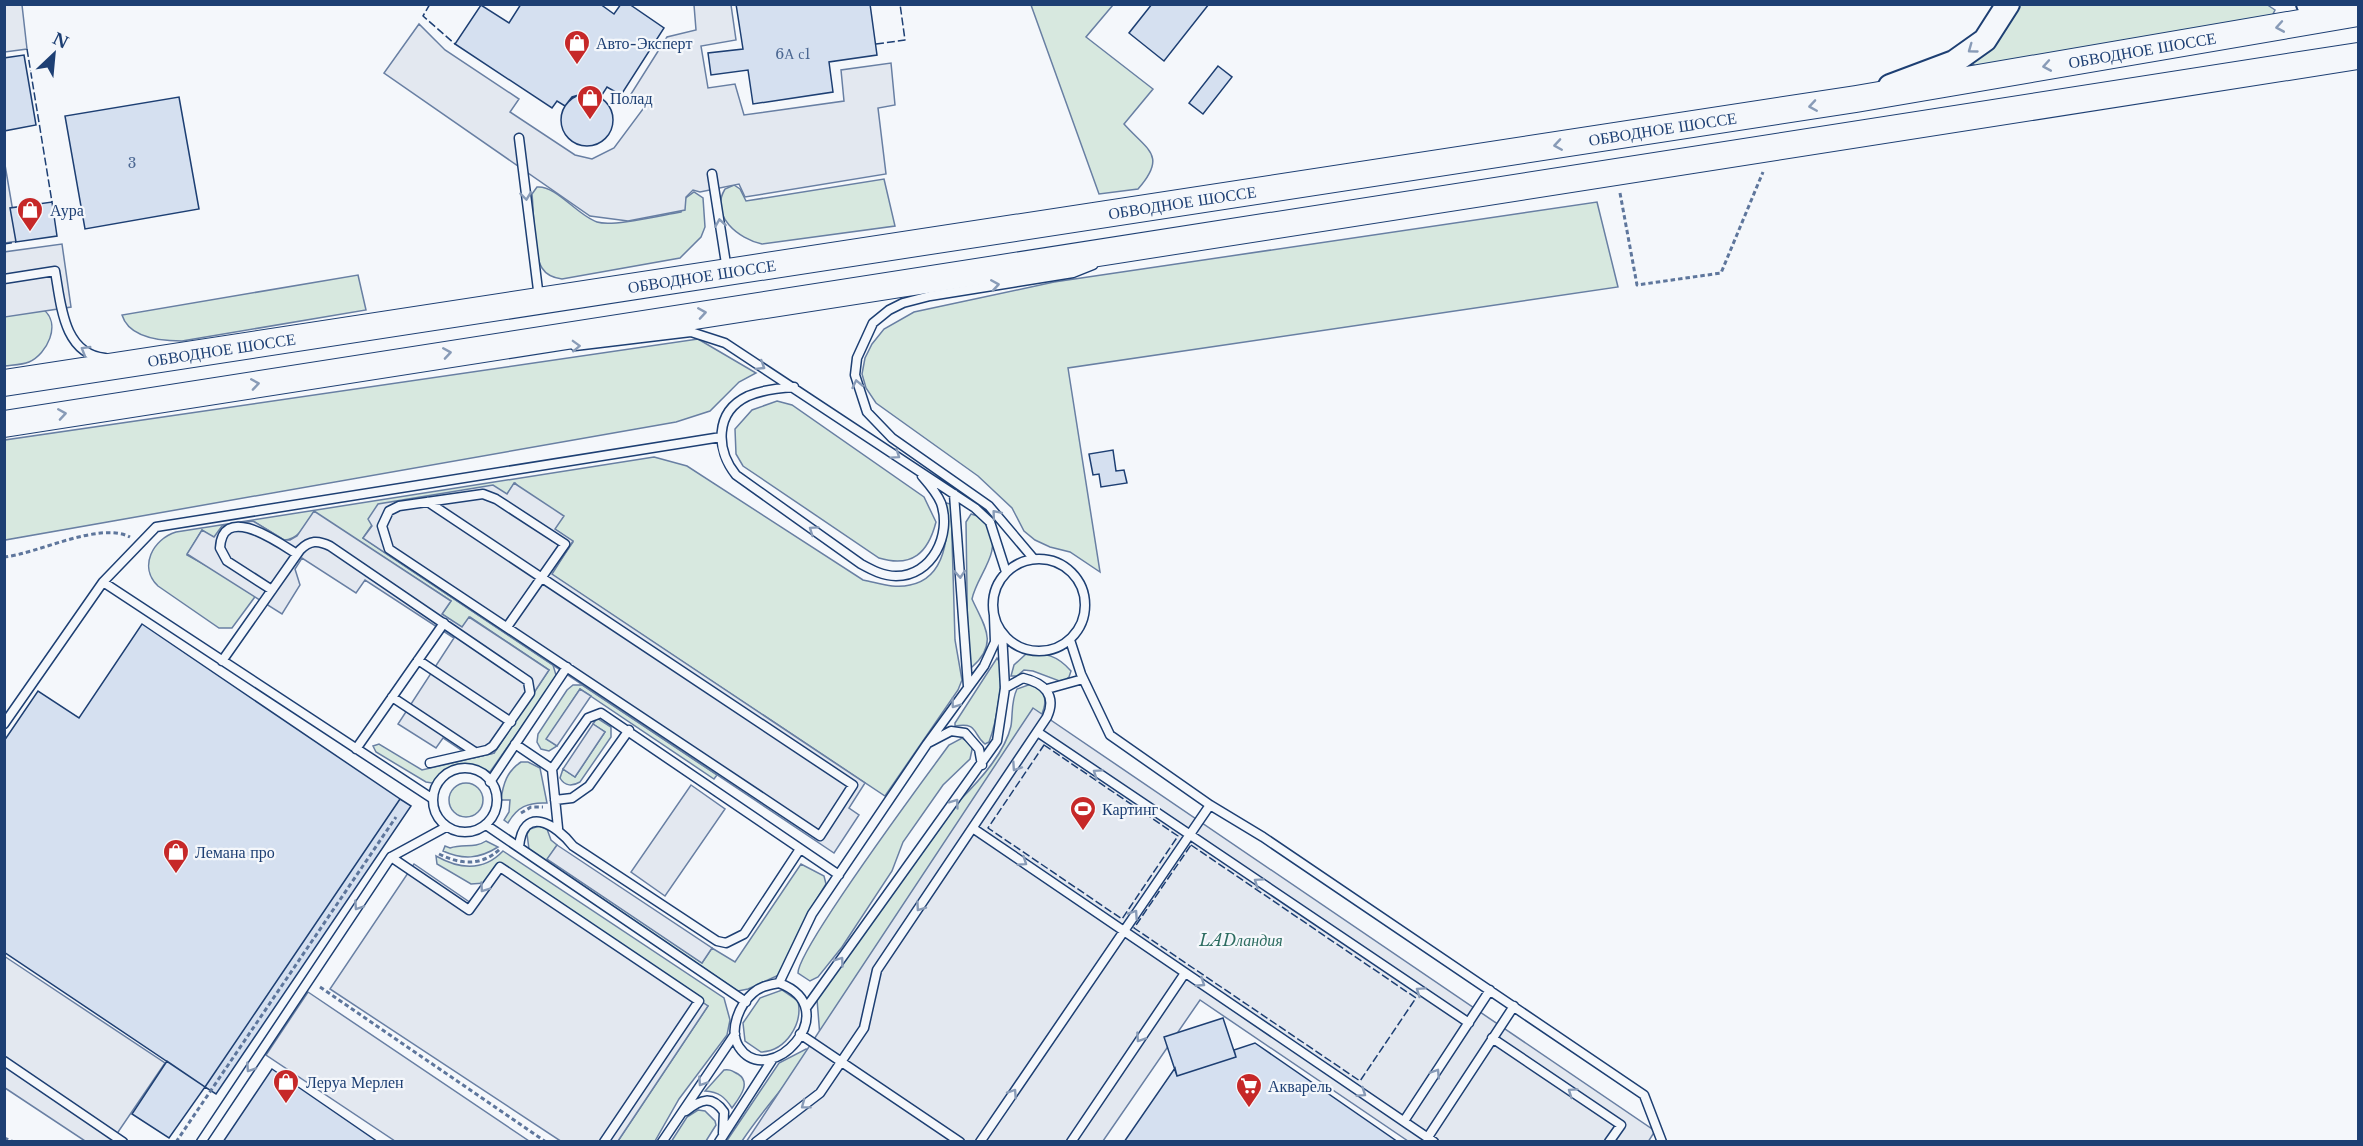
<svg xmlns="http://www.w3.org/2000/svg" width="2363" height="1146" font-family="'Libre Baskerville',serif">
<rect width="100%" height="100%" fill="#f4f7fb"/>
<path fill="#d7e8df" stroke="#687fa3" stroke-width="1.5" d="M2266,4L2275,10L2272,16L1977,67L1970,62L2013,5Z
M1031,5H1113L1086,37L1153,89L1124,124C1147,150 1168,155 1138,189L1099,194Z
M884,179L895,226L762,244C739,239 709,216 725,189L734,185L740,189L746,201Z
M537,187C556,185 578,216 597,222C613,227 662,215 681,212L683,200L694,192L703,198L705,227L701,237L680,258L562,279C554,278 547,276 542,268C533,253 534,212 532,194Z
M1597,202L1618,287L1068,368L1100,572L1070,552L1050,547L1035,540L1024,531L1012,508L978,476L876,403L866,388L862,374L865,358L872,344L884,329L914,312L1054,282Z
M358,275L366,310L182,341C162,341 129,338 122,315Z
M43,309C62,324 47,354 29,362C22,365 12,365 5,366L4,312Z
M698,339L756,373L739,382L710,411L676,422L5,540V440Z
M777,401L792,405L924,497L936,522C928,553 912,568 879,558L743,466L736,454L735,429L752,410Z
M654,457L687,466L863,580C879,583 894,589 910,585C946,578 949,535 946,506V503L951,504L955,640L962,680L958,690L885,796L551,574L573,542L555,529L515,483L507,494L372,525L363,538L553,665L556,675L553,682L490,772L475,766L456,767L432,783L426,782L376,752L373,746L379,744L422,770L494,753L549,670L470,617L462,628L442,614L451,601L314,512C307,523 299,540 284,540L253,521L214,538L202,530L187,555L257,594L232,628H219L158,586C138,567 153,539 176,532Z
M971,514C980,516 984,520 988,528C1003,552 977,575 972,599C983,624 1000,643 972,667L968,661L966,522Z
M1026,654C1046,653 1057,655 1071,671L1069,677L1062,682L1033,671L1024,670L1017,676H1011L1014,665Z
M997,658C1007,670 995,727 989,742L985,744C972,734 979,722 955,726V723Z
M1031,684C1046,691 1048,701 1041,716L820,1037L817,999L960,800C979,781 1005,753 1011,726C1013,713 1011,701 1017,689Z
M573,685H582L717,775L714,779L580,689L547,739L557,746L549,751L541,749L537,742L538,734L567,690Z
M597,718L611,727V737L580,782C573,786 565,787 560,778L563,769L575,777L605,732L593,724Z
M962,738L973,745L970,759L943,785L903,842L892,871L842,947L818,977L810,981L798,973C798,948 925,778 949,745Z
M521,762H528L540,768L547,803C528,802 517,807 508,823L504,820L509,812L510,800H501C503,784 507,771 521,762Z
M449 800a17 17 0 1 1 34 0a17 17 0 1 1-34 0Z
M539,826L547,829L551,840L557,845L548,859L702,963L712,948L735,962L801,864L824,876L826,884L807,915L789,961L779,975L748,989L738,991L529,849L527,834L530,829Z
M486,841L498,847C479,859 463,860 443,851L445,846L450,848C463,843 474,849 486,841Z
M503,851L724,998L730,1020L727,1035L679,1099L655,1141H618L708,1006L485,883L471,884L437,864L436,856C459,869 483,872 503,851Z
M782,990L798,1001C803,1024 786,1051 761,1052L745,1041L743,1023L760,998Z
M806,1049L812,1050C789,1082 763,1109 742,1141L726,1142L779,1063Z
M724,1070C730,1069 732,1071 738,1074C752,1083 739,1098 732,1108C725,1097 719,1092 705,1091Z
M698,1110L705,1111L715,1121L716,1125L706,1141L671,1142L687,1117Z"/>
<path fill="#e3e8f0" stroke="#687fa3" stroke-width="1.5" d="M5,4L22,5L27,49L5,52Z
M694,5H731L736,40L701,46L708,88L735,84L744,115L844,101L841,70L891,63L895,105L878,108L886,174L745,197L739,184L700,192L693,190L686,197L685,210L628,221L590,216L384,73L419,24L445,50L519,99L510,112L575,155L592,159L614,148L646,105L631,94L667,37L696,30Z
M4,159L18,241L5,243H4Z
M62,244L71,307L5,317L4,252Z
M514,483L564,516L555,529L573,541L552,574L865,783L849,808L859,815L834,853L363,538L372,526L368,519L378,504L493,485L507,494Z
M314,511L451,601L442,614L462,627L469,617L549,670L494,753L473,758L443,738L436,748L398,724L454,638L365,580L356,593L302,558L295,569L300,585L282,614L187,554L202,530L214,537L222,526L253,521L284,540H290L297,536Z
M580,689L591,696L557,746L546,739Z
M1033,708L1655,1131L1648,1142L1408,1141L1200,1000L1103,1141L746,1142Z
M593,724L605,732L575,777L563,769Z
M691,785L725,809L665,896L631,872Z
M557,845L712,948L702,963L547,859Z
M498,863L708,1006L618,1141L562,1142L330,989L414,864L471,903Z
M4,956L165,1063L112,1141H85L5,1088Z
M308,992L529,1141H395L266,1055Z"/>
<path fill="#d5e0f0" stroke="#1d3f73" stroke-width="1.5" d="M521,4H600L614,14L621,4H629L664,28L621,95L607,87L600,98L593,94H582L572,97L565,106L557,101L552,108L455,44L481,5L509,23Z
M736,4H870L877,55L829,62L833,92L753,104L748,70L711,75L708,53L743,49Z
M1152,4H1209L1164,61L1129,33Z
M24,55L36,125L4,131V58Z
M1218,66L1232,77L1203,114L1189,103Z
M561 120a26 26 0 1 1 52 0a26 26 0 1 1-52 0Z
M179,97L199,209L85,229L65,116Z
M52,202L57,236L16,242L10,208Z
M1113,450L1116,471L1124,470L1127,483L1101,487L1099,474L1093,475L1089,454Z
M142,624L400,799L205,1087L4,952V741L38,691L79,718Z
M400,799L411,806L216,1094L205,1087Z
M1223,1018L1236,1057L1177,1076L1164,1037Z
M1255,1043L1398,1142H1124L1175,1068L1177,1076L1236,1057L1234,1050Z
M167,1061L205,1087L169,1138L132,1114Z
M272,1069L378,1142H223Z"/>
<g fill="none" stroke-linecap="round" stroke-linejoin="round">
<defs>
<path id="service" d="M519,138L539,298
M712,174L727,270
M4,279L55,271C61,304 63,354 105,358
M575,346L691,332L725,343L975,508L990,522L1006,572
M794,387C779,388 762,390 748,396C714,412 716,450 736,475L861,564C872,570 883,576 896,576C932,576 952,535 941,503C937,493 929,484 922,476
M954,494L968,686
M428,502L853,785L820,836L389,549L382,526L389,511L399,506L483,494L496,499L565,544L507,627
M1033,558L989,506L892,438L867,412L855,375L857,358L873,323L889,310L903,303L930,296L1073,273L1093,265
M993 605a46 46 0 1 1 92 0a46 46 0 1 1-92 0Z
M103,582L156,527L721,437
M272,590L227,561L220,548C223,502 279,543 297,554
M1070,640L1081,674L1110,735L1210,805L1263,837L1644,1095L1662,1142
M418,660L511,722
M222,661L300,550C310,540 318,540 330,546L528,681L530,693L493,746L487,750L430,763
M1047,689L1083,679
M392,697L475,752
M4,724L103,582L433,799
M1039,733L1469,1023
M928,743L951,731L965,733L979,749L982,765
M515,744L552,769L558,828
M356,749L444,623
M433 800a32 32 0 1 1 64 0a32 32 0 1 1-64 0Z
M552,769L588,718L601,713L839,875
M490,782L567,667
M555,800L572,798L589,786L629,730
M486,825L746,1002
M974,829L1434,1142
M519,847C523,804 556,824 573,846L717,941L726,943L744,934L800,849
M391,857L469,910L500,867L699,1001L604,1142
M779,983L812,914L927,744L984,666L995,642L994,616
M779,983C848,1009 769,1092 739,1047C728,1030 740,1004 753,993C761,986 769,985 779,983Z
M806,1008L997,741L1005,688L1002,633
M800,1034L960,1142
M1492,1038L1621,1125L1609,1142
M4,1061L123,1142
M686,1111C701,1099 712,1095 724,1112L723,1133
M1404,1121L1490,990
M1428,1137L1514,1006
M201,1142L391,857L446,827
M662,1142L735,1034
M719,1142L772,1060
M756,1142L820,1093L864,1028L877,970L1047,717C1057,695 1044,683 1023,678L1005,688
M980,1142L1210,805
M1071,1142L1185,973"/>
<path id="secondary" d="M2308,4L2344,16
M1890,86L1954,62L1985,40L2008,4"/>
<g id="primary">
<path id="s1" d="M4,383L1856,99L2358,13"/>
<path d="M4,424C789,298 1575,183 2358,56"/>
</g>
</defs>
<use href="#service" stroke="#1d3f73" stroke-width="11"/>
<use href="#secondary" stroke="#1d3f73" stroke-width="26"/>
<use href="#primary" stroke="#1d3f73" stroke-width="28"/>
<path stroke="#5e769c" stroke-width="3" stroke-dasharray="4.5 3" stroke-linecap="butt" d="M1620,193L1637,285L1721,273L1763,172
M4,557C37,554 99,521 130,537
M521,813L531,807H543
M439,854C461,865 482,866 500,849
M320,987L546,1142
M4,1138L14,1142
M176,1142L396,817"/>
<use href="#service" stroke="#f4f7fb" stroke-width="8"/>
<use href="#secondary" stroke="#f4f7fb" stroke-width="22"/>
<use href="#primary" stroke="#f4f7fb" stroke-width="26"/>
<path stroke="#1d3f73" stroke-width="1.5" stroke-dasharray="8 3" stroke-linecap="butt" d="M430,4L423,16L455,44
M876,44L905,40L900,4
M27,49L52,202
M4,244L16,242
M1044,745L1178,836L1122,919L988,828Z
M1191,845L1416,998L1360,1081L1134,928Z"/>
</g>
<defs><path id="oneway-chevron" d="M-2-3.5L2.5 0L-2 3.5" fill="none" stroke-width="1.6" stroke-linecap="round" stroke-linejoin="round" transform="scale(1.5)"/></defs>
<g stroke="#889bb7">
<use href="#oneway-chevron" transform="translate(2280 27) rotate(170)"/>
<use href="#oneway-chevron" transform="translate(1972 49) rotate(144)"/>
<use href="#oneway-chevron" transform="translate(2047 66) rotate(170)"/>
<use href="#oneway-chevron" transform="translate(1813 106) rotate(171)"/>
<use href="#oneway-chevron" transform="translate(1558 145) rotate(171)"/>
<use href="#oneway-chevron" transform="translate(526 196) rotate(83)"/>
<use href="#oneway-chevron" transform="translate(720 223) rotate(-99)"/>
<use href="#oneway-chevron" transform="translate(995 285) rotate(-9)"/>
<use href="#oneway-chevron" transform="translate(702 313) rotate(-9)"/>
<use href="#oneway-chevron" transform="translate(576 346) rotate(-2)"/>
<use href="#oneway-chevron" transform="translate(85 350) rotate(-149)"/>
<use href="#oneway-chevron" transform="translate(447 353) rotate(-9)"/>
<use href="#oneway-chevron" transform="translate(761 366) rotate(32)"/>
<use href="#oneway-chevron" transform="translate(255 384) rotate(-9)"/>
<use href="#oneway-chevron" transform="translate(857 384) rotate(-102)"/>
<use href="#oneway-chevron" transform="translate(62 414) rotate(-9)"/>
<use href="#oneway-chevron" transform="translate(896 455) rotate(34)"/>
<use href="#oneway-chevron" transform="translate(996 514) rotate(-130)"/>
<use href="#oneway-chevron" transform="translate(813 530) rotate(-145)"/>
<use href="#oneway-chevron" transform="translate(960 574) rotate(86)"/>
<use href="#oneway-chevron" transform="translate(955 704) rotate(126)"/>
<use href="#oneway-chevron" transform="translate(1016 767) rotate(124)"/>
<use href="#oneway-chevron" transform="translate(1097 773) rotate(-146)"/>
<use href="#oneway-chevron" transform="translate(955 803) rotate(-54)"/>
<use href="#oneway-chevron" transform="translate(1023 862) rotate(34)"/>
<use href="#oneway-chevron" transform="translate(1258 882) rotate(-146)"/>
<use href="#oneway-chevron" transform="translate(484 888) rotate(125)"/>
<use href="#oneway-chevron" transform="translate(358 906) rotate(124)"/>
<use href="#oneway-chevron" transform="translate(920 907) rotate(125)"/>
<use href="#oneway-chevron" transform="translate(1134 914) rotate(-56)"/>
<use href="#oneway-chevron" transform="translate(840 961) rotate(-54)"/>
<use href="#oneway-chevron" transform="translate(1201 983) rotate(33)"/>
<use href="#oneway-chevron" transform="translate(1420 991) rotate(-146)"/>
<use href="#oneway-chevron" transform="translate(1140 1038) rotate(124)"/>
<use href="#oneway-chevron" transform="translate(250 1068) rotate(124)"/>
<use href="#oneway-chevron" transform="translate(1436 1073) rotate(-57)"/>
<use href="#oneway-chevron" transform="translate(702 1082) rotate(124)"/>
<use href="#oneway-chevron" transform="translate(1572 1092) rotate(-145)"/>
<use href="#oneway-chevron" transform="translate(1013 1093) rotate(-56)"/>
<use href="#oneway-chevron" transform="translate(1362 1093) rotate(34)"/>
<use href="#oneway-chevron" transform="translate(805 1105) rotate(143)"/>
</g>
<defs>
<symbol id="shop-pin" viewBox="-11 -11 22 30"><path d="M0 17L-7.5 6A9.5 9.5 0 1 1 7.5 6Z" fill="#c62828" stroke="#f4f7fb"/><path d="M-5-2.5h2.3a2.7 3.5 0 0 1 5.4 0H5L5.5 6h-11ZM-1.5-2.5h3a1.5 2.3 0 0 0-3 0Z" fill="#fff"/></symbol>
<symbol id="stadium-pin" viewBox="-11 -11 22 30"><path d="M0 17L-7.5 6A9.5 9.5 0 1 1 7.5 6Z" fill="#c62828" stroke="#f4f7fb"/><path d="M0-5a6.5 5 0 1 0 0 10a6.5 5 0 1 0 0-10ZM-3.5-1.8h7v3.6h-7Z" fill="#fff"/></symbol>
<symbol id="supermarket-pin" viewBox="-11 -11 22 30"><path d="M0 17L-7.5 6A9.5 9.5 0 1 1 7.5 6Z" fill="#c62828" stroke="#f4f7fb"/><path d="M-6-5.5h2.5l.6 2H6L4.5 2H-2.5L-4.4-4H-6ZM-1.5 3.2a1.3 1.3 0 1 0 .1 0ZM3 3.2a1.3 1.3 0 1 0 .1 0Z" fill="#fff"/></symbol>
</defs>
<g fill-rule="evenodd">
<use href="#shop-pin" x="562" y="28" width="30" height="40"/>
<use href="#shop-pin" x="575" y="83" width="30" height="40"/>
<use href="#shop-pin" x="15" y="195" width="30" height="40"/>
<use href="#stadium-pin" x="1068" y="794" width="30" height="40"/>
<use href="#shop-pin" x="161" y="837" width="30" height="40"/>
<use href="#shop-pin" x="271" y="1067" width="30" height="40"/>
<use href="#supermarket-pin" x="1234" y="1071" width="30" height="40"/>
</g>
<g text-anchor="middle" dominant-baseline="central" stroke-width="4.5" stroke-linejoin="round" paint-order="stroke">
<g font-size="14" fill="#4b6792">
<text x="793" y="54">6А с1</text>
<text x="132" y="163">3</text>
</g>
<g font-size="16" fill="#1d3f73" stroke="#f4f7fb" text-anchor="start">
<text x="596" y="43">Авто-Эксперт</text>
<text x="610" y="98">Полад</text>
<text x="50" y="210">Аура</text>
<text x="1102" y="809">Картинг</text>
<text x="195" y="852">Лемана про</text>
<text x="306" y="1082">Леруа Мерлен</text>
<text x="1268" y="1086">Акварель</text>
</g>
<g font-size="16" fill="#1d3f73" stroke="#f4f7fb">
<text stroke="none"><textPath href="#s1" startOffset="2164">ОБВОДНОЕ ШОССЕ</textPath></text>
<text stroke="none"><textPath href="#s1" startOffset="1678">ОБВОДНОЕ ШОССЕ</textPath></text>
<text stroke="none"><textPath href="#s1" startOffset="1192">ОБВОДНОЕ ШОССЕ</textPath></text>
<text stroke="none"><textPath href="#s1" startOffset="706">ОБВОДНОЕ ШОССЕ</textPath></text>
<text stroke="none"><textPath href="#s1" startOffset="220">ОБВОДНОЕ ШОССЕ</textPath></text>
</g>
<g font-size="16" font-style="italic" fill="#2c6c60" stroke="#f4f7fb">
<text x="1241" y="940">LADландия</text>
</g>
</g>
<rect width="2363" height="1146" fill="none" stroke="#1d3f73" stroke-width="12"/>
<g transform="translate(54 54) rotate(26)" stroke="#f4f7fb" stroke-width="4.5" paint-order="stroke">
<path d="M0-4.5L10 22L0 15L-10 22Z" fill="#1d3f73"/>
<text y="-9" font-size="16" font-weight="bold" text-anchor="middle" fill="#1d3f73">N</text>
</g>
</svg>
